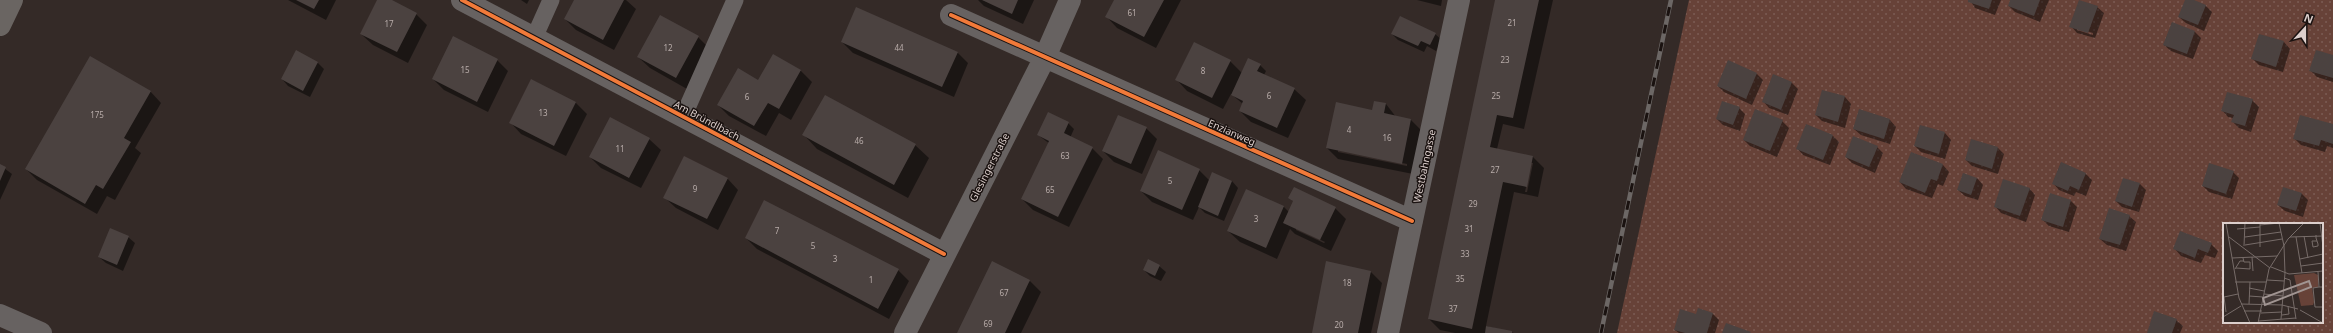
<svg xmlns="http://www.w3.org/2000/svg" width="2333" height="333" font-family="'Noto Sans',sans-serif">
<defs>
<pattern id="garden-dots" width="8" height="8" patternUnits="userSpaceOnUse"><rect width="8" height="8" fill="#674238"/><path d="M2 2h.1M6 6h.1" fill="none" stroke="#7c5c54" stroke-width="1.8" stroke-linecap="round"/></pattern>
</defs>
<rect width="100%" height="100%" fill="#342a27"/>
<path fill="url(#garden-dots)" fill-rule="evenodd" d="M1689,0H2333V333H1617ZM2224,224H2322V322H2224Z"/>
<path fill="#0007" fill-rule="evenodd" d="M288,0H336L326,20Z
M379,0H390L416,14L427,25L408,63L373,45L361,34Z
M521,0H529L527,4Z
M575,0H626L636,9L614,50L576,30L565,19Z
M978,0H1034L1023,24L984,6Z
M1115,0H1181L1156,48L1117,28L1106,16Z
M1417,0H1442L1441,6Z
M1496,0H1553L1524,129L1503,124L1497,149L1533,157L1544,168L1538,197L1514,192L1486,326L1514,333H1455L1440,330L1429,319ZM1531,163H1533L1527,192H1525Z
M1970,0H2001L1995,15L1975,8Z
M2011,0H2049L2040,22L2015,12L2009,6Z
M2186,0L2206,6L2212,12L2204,31L2186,23L2179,17Z
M2097,7L2104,13L2095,38L2077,33L2071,26ZM2077,28L2093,33V35L2077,30Z
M2172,23L2195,32L2201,38L2193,59L2171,51L2164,45Z
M1392,34H1435L1442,40L1436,51L1427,46L1424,52L1398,40Z
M698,37L709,48L687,89L650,68L638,57Z
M842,42L957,52L968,63L954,97L853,53Z
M2284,42L2290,49L2283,72L2259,65L2253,59Z
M1194,44L1230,61L1242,73L1260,65L1266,71L1264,75L1294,89L1306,100L1288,138L1251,122L1240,111L1243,104L1231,94L1223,109L1187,91L1176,79Z
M773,56L801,71L812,82L791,120L779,113L766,136L729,116L718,105L759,81Z
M2333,56V82L2317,77L2311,71Z
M497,60L508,71L488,112L444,90L433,79Z
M318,63L324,69L310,97L288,86L282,79Z
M1757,74L1763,80L1752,105L1724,92L1718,86Z
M1773,76L1792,83L1798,89L1788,115L1769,108L1763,101Z
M532,80L576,103L587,114L566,156L521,134L510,122Z
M150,91L161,103L135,148L141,153L115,200L107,196L97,214L37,180L26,169Z
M1823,91L1845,97L1851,104L1845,128L1822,121L1816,115Z
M2252,100L2259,107L2251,132L2239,128L2232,121L2233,118L2228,117L2222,110Z
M1386,104L1396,117L1411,120L1422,131L1413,174L1338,159L1327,148L1373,111ZM1338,150L1407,164V166L1338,152Z
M1739,108L1745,114L1740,131L1723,125L1717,119Z
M1860,110L1890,120L1896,127L1890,144L1861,135L1854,129Z
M610,119L649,139L661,150L641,188L601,168L590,157Z
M1782,121L1789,128L1777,157L1750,146L1744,140Z
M1068,123L1074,129L1070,138L1092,148L1103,159L1069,227L1033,210L1022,199L1050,144L1038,135Z
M1807,125L1833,136L1839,142L1830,165L1803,155L1797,148Z
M2333,125V148L2327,146L2325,152L2301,145L2294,138Z
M1146,128L1157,139L1142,174L1114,162L1103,151Z
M1945,133L1951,140L1945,159L1921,152L1915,146Z
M804,135L915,145L929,158L908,198L817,149Z
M1877,147L1883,153L1875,173L1852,163L1846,157Z
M1998,148L2004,154L1998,174L1972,166L1966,160Z
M1912,153L1943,165L1949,172L1943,186L1938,184L1932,198L1906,189L1900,182Z
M2061,163L2086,174L2092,180L2086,196L2076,192L2074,196L2059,190L2053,183Z
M0,165L12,174L0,200Z
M1199,170L1210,181H1232L1238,188L1224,221L1205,213L1199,207L1193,220L1152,202L1141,191Z
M2233,172L2239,178L2232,199L2209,192L2203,186Z
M727,178L738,190L718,230L676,208L664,197Z
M1977,178L1983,185L1978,200L1965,196L1958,190Z
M2140,184L2146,190L2139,212L2122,207L2116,201Z
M2029,188L2035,195L2026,222L2001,213L1995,206Z
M2284,188L2302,194L2308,200L2303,217L2285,211L2278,205Z
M1246,190L1284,207L1289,212L1294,202L1290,198L1335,208L1346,219L1331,251L1295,234L1290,229L1277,259L1240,242L1228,231ZM1296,228L1325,242L1324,243L1296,230Z
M2071,201L2077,207L2069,232L2049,226L2042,219Z
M2129,216L2136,222L2126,251L2107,245L2100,239Z
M128,237L135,243L123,271L106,263L99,257Z
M746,238L898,270L909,281L889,319L757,249Z
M2211,244L2218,251L2215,258L2205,255L2201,263L2181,256L2175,249Z
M1159,266L1166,272L1161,281L1150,276L1144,270Z
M1371,272L1382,283L1371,333H1313Z
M1030,281L1041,292L1021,333H959Z
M1699,309L1713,314L1719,320L1715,333H1679L1675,330L1697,315Z
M2176,320L2183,326L2180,333H2148Z"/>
<path fill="#4b4240" d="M296,0H319L314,9Z
M377,0H392L417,13L397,52L360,34Z
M574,0H624L603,40L564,19Z
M982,0H1018L1012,14Z
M1114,0H1164L1144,37L1105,17Z
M1495,0H1539L1513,118L1497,115L1490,147L1533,156L1527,187L1503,182L1472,329L1428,319Z
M1968,0H1992L1989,9L1968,2Z
M2010,0H2040L2034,16L2008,6Z
M2079,0L2098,6L2088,33L2069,27Z
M2185,0H2194L2206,5L2198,25L2178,17Z
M856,7L958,52L942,87L841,42Z
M660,15L699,36L676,78L637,57Z
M1400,16L1436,33L1430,45L1421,41L1418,46L1391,34Z
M2172,22L2195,31L2187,54L2163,45Z
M2259,34L2284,41L2276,67L2251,59Z
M453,36L498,59L477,102L432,79Z
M1194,42L1231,60L1212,98L1175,80Z
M296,50L318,62L303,91L281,79Z
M2316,50L2333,55V78L2309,71Z
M773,54L801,70L779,109L768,103L754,126L717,105L738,68L758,80Z
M90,56L151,91L124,138L131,142L103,189L96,185L85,204L25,169Z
M1248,58L1261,64L1257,71L1295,88L1277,128L1239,111L1243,101L1231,95Z
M1728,60L1757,73L1746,99L1717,86Z
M1773,74L1792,82L1781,110L1762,102Z
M531,79L576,102L554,146L509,123Z
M1822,90L1845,96L1838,122L1815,115Z
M2227,92L2253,99L2245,126L2231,122L2234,115L2221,111Z
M825,95L916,144L894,185L802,135Z
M1374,101L1386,103L1384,113L1411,119L1402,164L1326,148L1336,102L1372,110Z
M1722,101L1740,107L1733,125L1716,119Z
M1755,109L1783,120L1770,151L1743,140Z
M1859,109L1890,119L1884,139L1853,129Z
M1048,112L1069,122L1064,133L1093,147L1058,217L1021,199L1049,141L1037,135Z
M1118,115L1147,127L1131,164L1102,151Z
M2300,115L2333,124V144L2321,140L2319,146L2293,139Z
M610,117L650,138L629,178L589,157Z
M1806,124L1833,135L1823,160L1796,149Z
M1920,125L1945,132L1939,154L1914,146Z
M1853,136L1878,146L1869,167L1845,157Z
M1971,139L1998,147L1992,169L1965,160Z
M1158,150L1200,169L1182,210L1140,191Z
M1911,152L1943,164L1937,181L1931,179L1925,193L1899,182Z
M684,156L728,178L707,219L663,198Z
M2061,162L2086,173L2079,190L2070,186L2068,191L2052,184Z
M2209,163L2234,171L2226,194L2202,186Z
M0,164L6,167L0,181Z
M1212,172L1232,181L1218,216L1198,207Z
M1963,173L1977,178L1971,195L1957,190Z
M2123,178L2140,183L2132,207L2115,201Z
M2003,179L2030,188L2020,216L1994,207Z
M1294,187L1336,207L1320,240L1283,223L1293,201L1288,198Z
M2283,187L2302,193L2296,211L2277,205Z
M1246,189L1284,206L1266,248L1227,231Z
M2050,193L2071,200L2063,227L2041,220Z
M764,200L899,269L878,309L745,238Z
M2109,208L2130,215L2120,245L2099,239Z
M110,228L129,236L117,265L98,257Z
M2180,231L2212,243L2208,253L2198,249L2195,258L2173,249Z
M1148,259L1160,265L1155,276L1143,270Z
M992,261L1030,280L1005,333H957Z
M1326,261L1371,271L1358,333H1312Z
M1698,308L1713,313L1707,333H1685L1674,330L1680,309L1696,314Z
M2154,311L2177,319L2172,333H2147Z
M1726,323L1751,332L1750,333H1722Z
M1486,326L1512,331V333H1485Z"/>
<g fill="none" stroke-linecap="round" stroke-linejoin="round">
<path stroke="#676261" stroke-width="17" d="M534,38L551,0
M683,117L735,0"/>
<path stroke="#676261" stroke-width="22" d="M462,0L944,254
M951,15L1412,221
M0,315L41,333
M905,333L1045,57L1070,0
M1388,333L1459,0"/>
<path stroke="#6a6562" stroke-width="22" d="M0,25L12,0"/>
<defs>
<path id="rail" d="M1601,333L1671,0"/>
</defs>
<use href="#rail" stroke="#6c6765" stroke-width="4.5"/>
<use href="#rail" stroke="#1a1210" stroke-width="3" stroke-dasharray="9" stroke-linecap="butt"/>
<defs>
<path id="cycleway" d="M462,0L944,254
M951,15L1412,221"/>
</defs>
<use href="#cycleway" stroke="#1a1210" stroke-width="6"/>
<use href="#cycleway" stroke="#f17a3a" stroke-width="4"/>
</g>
<g text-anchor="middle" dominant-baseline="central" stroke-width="3" stroke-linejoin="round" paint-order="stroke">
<g font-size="8" fill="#b8aca9">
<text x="1132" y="12">61</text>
<text x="1512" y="22">21</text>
<text x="389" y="23">17</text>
<text x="668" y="47">12</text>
<text x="899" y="47">44</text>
<text x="1505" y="59">23</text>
<text x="465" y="69">15</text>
<text x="1203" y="70">8</text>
<text x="1269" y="95">6</text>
<text x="1496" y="95">25</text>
<text x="747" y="96">6</text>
<text x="543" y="112">13</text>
<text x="97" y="114">175</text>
<text x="1349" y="129">4</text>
<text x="1387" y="137">16</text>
<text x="859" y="140">46</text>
<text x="620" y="148">11</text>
<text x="1065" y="155">63</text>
<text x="1495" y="169">27</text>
<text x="1170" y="180">5</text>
<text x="695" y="188">9</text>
<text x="1050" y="189">65</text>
<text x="1473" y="203">29</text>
<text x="1256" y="218">3</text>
<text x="1469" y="228">31</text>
<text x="777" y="230">7</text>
<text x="813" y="245">5</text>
<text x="1465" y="253">33</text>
<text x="835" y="258">3</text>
<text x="1460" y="278">35</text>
<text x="871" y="279">1</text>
<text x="1347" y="282">18</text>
<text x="1004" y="292">67</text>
<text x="1453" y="308">37</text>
<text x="988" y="323">69</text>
<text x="1339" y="324">20</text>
</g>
<g font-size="10" fill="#dccfcc" stroke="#1a1210">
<text transform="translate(707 120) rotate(28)">Am Bründlbach</text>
<text transform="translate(1232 132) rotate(24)">Enzianweg</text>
<text transform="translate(1424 166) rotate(-78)">Westbahngasse</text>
<text transform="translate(989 167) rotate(-63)">Glesingerstraße</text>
</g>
</g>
<g transform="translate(2223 223)">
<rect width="100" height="100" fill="#342a27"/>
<path d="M91,50L95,52V64L89,65L91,79L90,82L78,83L71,52Z" fill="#674238"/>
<path fill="none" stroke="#776c69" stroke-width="1" d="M3,0L16,75L27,100M37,0V24M56,0L61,23L62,50L58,96M97,0L100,24M37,2L56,0M14,6L37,4M93,12V15L95,21V23L90,24L89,18H94M81,13L85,35M6,14L47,45M22,14L58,9M67,14L100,13M73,14L79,50M22,22L59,16M21,23L22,0M29,34L30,48M9,35L54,33M77,36L100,31M78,43L100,40M48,44L66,51L100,48M13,45L27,46V39H21L20,35M12,46L17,38H21M95,49L96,64H100M61,55L67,57L73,96M44,57L61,58M12,59H43M96,64L90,65L92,84H100M26,65L41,68M41,71L60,73M26,73L40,74M1,74L3,89M1,74L15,71M18,81L59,82L75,86M26,81L27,59M77,87L100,100M21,88H39M38,90L59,89M59,92L66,91L65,83M0,94L18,83M36,98L73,95M35,100L46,46L65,16L81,0"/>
<path fill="#a19592" fill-opacity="0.15" stroke="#a19592" stroke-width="2" d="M86,58L88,64L42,82L40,75Z"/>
<rect width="100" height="100" fill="none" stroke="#dccfcc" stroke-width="2"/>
</g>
<g transform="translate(2305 28) rotate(21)" stroke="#1a1210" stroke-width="3" paint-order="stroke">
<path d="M0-3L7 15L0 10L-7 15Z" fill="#dccfcc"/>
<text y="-6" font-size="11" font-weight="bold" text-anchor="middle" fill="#dccfcc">N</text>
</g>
</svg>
